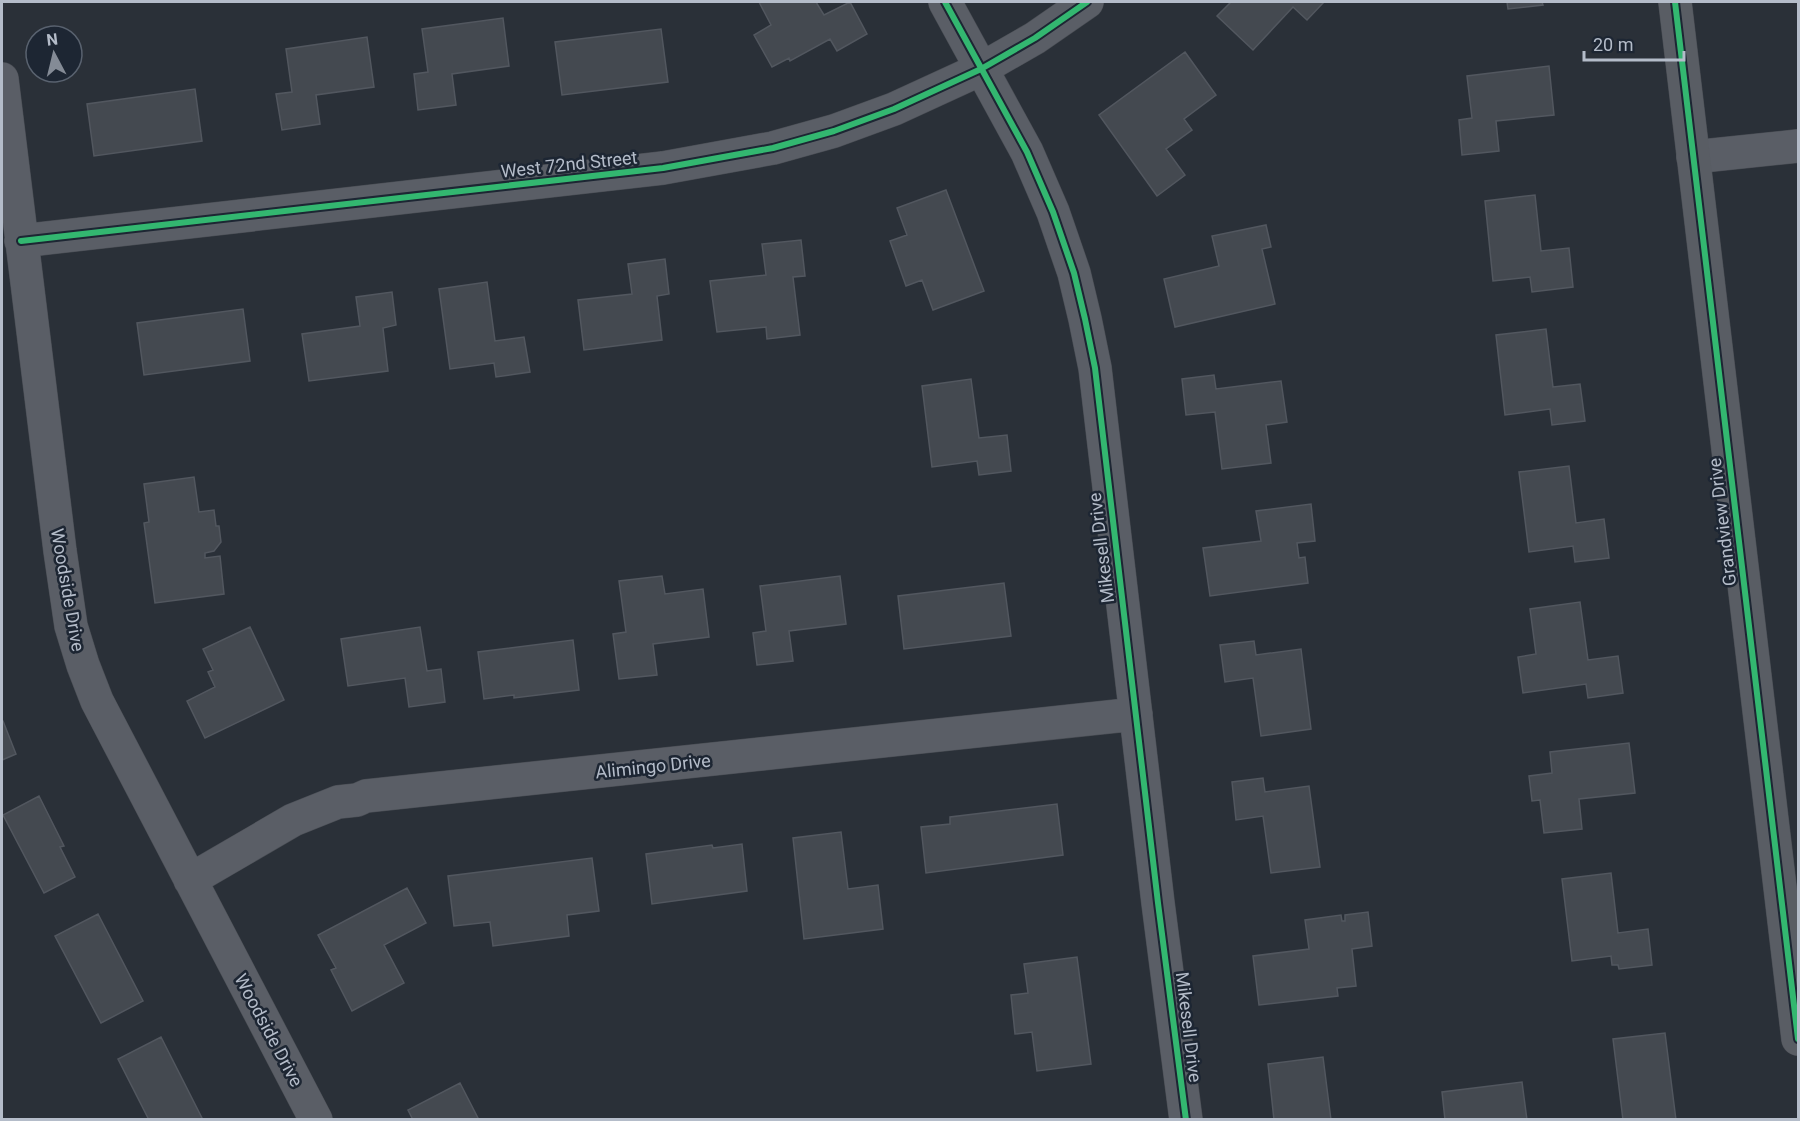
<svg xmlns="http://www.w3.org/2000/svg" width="1800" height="1121" font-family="Roboto,sans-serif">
<rect width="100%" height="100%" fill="#2a3038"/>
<path fill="#444950" stroke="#52575f" stroke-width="1.5" d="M759,2H816L824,15L850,2L867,34L837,51L830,39L790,61L789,58L772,67L754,35L771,25Z
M1231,2H1324L1307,20L1293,7L1253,50L1217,16Z
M1507,2H1542L1543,5L1508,9Z
M503,18L509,66L452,74L456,105L418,110L414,74L428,72L422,29Z
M661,29L668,82L562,95L555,42Z
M367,37L374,87L316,95L320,124L282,130L276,94L292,92L286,49Z
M1185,52L1216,95L1184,119L1192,130L1166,149L1185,175L1157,196L1099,115Z
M1549,66L1554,115L1496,121L1499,151L1462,155L1459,120L1472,118L1467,76Z
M195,89L202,141L94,156L87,104Z
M946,190L984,291L933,310L922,280L906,286L890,241L907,235L897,208Z
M1535,195L1541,251L1569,248L1573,287L1532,292L1530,277L1493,281L1485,201Z
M1266,225L1271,247L1262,249L1275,304L1175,327L1164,279L1219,266L1212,236Z
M801,240L805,276L793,277L800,335L767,339L766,327L717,332L710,281L766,275L762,244Z
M665,259L669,294L657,296L662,340L584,350L578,300L632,294L628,264Z
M487,282L495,341L524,337L530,372L496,377L494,363L450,369L439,289Z
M392,292L396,325L383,328L388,371L309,381L302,334L360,326L356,297Z
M243,309L250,361L144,375L137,323Z
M1546,329L1553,387L1580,384L1585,421L1552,425L1550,409L1505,415L1496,335Z
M1214,375L1216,389L1281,381L1287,422L1266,425L1271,463L1222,469L1215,412L1186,415L1182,379Z
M971,379L979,438L1007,435L1011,471L979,475L977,461L932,467L922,386Z
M1569,466L1576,523L1604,519L1609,558L1575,562L1573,546L1529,552L1519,472Z
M194,477L199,512L214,510L216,526H219L221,542L214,551L205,553V558L220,556L224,594L155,603L144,523L149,522L144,484Z
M1311,504L1315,541L1297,543L1299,558L1305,557L1308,583L1210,596L1203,548L1261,541L1256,511Z
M662,576L665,594L703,589L709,637L653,644L657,675L619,679L613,634L626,632L619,581Z
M840,576L846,624L789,631L793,661L757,665L753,633L766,631L760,586Z
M1004,583L1011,636L904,649L898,596Z
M1580,602L1588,660L1618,656L1623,693L1588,698L1586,684L1523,693L1518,657L1536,654L1530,609Z
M250,627L284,700L205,738L187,701L215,687L208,672L213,670L203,649Z
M420,627L427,671L441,669L445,702L409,707L405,678L348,686L341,639Z
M573,640L579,690L514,698V695L484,699L478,652Z
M1254,641L1256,655L1301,649L1311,729L1261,736L1253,678L1225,682L1220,645Z
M2,721H3L16,754L2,760Z
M1629,743L1635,793L1579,799L1582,829L1544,833L1540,800L1532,801L1529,776L1552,773L1550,752Z
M1263,778L1265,792L1309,786L1320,867L1271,873L1263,816L1236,820L1232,782Z
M39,796L64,846L60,847L75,877L44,893L3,815Z
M1057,804L1063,855L926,873L921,827L950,824V817Z
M841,832L848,889L878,885L883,929L804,939L793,838Z
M742,844L747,891L652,904L646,854L712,845L713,848Z
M592,858L599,911L567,915L569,936L493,946L490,922L454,926L448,876Z
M1611,873L1618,933L1648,929L1652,965L1619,969L1618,965H1612L1611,956L1572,961L1562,879Z
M407,888L426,923L384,945L404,983L352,1011L331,970L336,968L318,935Z
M1368,912L1372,946L1352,949L1356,986L1337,988L1338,996L1259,1005L1253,956L1309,949L1305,920L1341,915L1342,921H1345V915Z
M98,914L143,1001L101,1023L55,936Z
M1077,957L1091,1064L1037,1071L1032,1032L1015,1034L1011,995L1028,993L1024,964Z
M1665,1033L1676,1120H1623L1613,1039Z
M161,1037L203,1120H149L118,1059Z
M1323,1057L1331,1120H1274L1268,1064Z
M1522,1082L1527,1120H1445L1442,1092Z
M460,1083L479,1120H413L408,1110Z"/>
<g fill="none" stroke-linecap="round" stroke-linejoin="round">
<defs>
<path id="street" d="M945,2L1027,152L1053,212L1074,273L1085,319L1095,368L1158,903L1186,1120
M2,79L60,551L71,626L83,665L97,701L316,1120
M1693,157L1798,146
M21,241L663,168L773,148L834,131L894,109L981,69L1035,38L1087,2
M190,880L293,820L338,802L357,800L366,796L1136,714"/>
<path id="secondary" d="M1675,2L1798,1039"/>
</defs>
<use href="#street" stroke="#484c53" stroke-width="34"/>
<use href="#secondary" stroke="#484c53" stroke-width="34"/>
<use href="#street" stroke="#5a5e66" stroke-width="33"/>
<use href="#secondary" stroke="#595d64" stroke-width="33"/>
<defs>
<path id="cycleway" d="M945,2L1027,152L1053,212L1074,273L1085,319L1095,368L1158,903L1186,1120
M1675,2L1798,1039
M21,241L663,168L773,148L834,131L894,109L981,69L1035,38L1087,2"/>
</defs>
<use href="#cycleway" stroke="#1d2633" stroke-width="10"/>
<use href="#cycleway" stroke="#33b770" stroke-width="6"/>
</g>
<g text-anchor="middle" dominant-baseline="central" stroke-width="5" stroke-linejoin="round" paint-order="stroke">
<g font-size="18" fill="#b4bcc9" stroke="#1d2633">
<text transform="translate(569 164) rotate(-6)">West 72nd Street</text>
<text transform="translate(1722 522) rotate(-97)">Grandview Drive</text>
<text transform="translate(1101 548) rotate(-97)">Mikesell Drive</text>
<text transform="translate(68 590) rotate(80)">Woodside Drive</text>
<text transform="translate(653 766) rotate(-6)">Alimingo Drive</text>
<text transform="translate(1189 1027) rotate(83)">Mikesell Drive</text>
<text transform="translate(269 1030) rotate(62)">Woodside Drive</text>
</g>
</g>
<rect width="1800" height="1121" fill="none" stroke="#b4bcc9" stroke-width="6"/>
<g transform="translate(54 54) rotate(353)"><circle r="28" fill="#1d2633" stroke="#59626f" stroke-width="1.5"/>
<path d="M0-4.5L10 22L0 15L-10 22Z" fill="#848b96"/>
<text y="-9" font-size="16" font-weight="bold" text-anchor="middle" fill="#b4bcc9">N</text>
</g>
<path d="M1584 51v9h100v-9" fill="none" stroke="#b4bcc9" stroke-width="3"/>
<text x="1593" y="51" font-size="18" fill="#b4bcc9" stroke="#1d2633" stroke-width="4.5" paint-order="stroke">20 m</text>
</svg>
